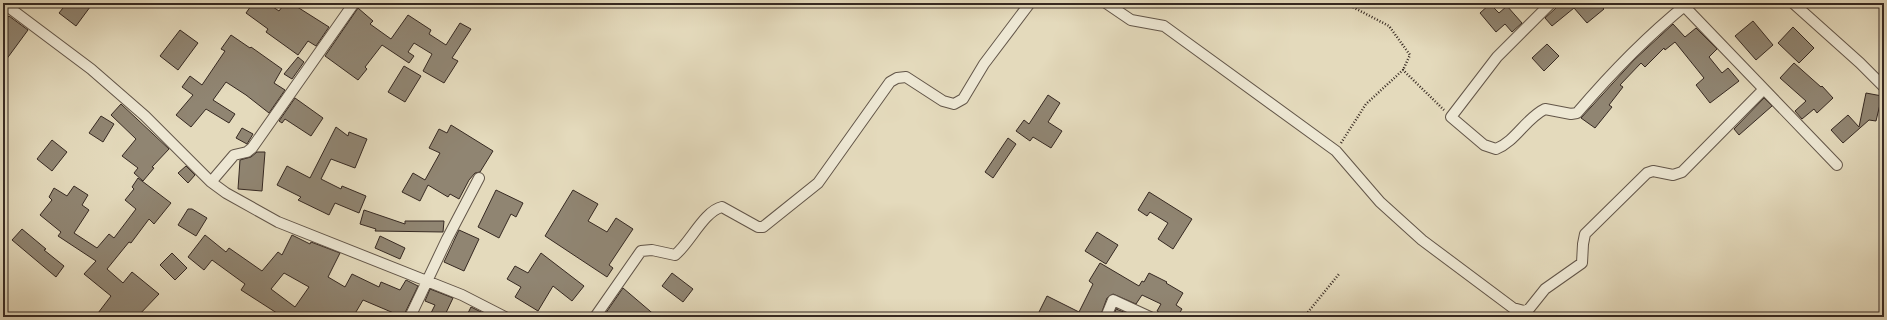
<svg xmlns="http://www.w3.org/2000/svg" width="1887" height="320" font-family="'IM FELL Great Primer',serif">
<rect width="100%" height="100%" fill="#e4dabc"/>
<filter id="stains"><feTurbulence type="fractalNoise" baseFrequency=".005" numOctaves="4"/><feColorMatrix values="0 0 0 0 .2 0 0 0 0 .09 0 0 0 0 .02 0 0 0 .5 -.17"/></filter>
<radialGradient id="worn" r=".72"><stop offset=".6" stop-color="#630" stop-opacity="0"/><stop offset="1" stop-color="#630" stop-opacity=".3"/></radialGradient>
<path fill="#908572" stroke="#362922" fill-rule="evenodd" d="M67,3H93L76,26L59,13Z
M253,3H267L279,11L285,3H291L329,27L316,46L308,41L298,55L266,32L268,29L246,13Z
M1557,3H1598L1604,9L1587,23L1574,8L1552,26L1545,18L1556,8Z
M1490,4L1499,13L1507,6L1522,23L1512,32L1505,24L1496,32L1480,13Z
M358,8L373,21L370,24L391,39L408,15L431,30L429,34L446,45L460,23L471,29L452,58L458,61L444,83L423,71L432,54L414,43L408,52L414,56L409,63L382,45L365,67L367,69L358,80L325,56Z
M3,15L7,18L9,16L28,30L3,64Z
M1753,21L1773,45L1756,60L1735,36Z
M1673,24L1685,37L1696,28L1717,49L1709,57L1722,73L1728,68L1739,81L1710,103L1696,85L1704,78L1675,42L1665,50L1664,48L1645,67L1641,63L1620,85L1623,87L1609,105L1612,107L1595,128L1581,118L1634,60Z
M1793,27L1814,48L1799,63L1778,43Z
M180,30L198,43L178,70L160,56Z
M231,35L250,48L251,47L282,69L274,83L285,90L269,113L246,95L226,82L213,100L235,114L229,123L206,109L191,127L176,115L193,95L182,87L190,76L202,85L225,51L221,49Z
M1547,44L1559,56L1544,71L1532,58Z
M298,57L304,62L292,79L284,74Z
M1794,63L1821,87L1822,86L1833,98L1817,113L1814,109L1802,119L1795,111L1806,101L1780,78Z
M404,66L421,76L405,102L388,92Z
M1866,93L1882,96L1876,121L1869,120L1843,143L1831,130L1848,115L1859,127Z
M1048,95L1060,103L1048,122L1062,131L1051,148L1033,137L1030,141L1016,131L1024,120L1029,124Z
M295,98L323,118L311,136L285,119L282,123L279,121Z
M1764,98L1772,106L1739,135L1734,129Z
M121,104L169,149L152,167L154,168L143,181L134,173L138,168L122,156L136,139L111,115Z
M101,116L114,124L103,142L89,133Z
M451,125L493,151L480,172L475,173L469,180L459,199L450,194L448,197L428,185L420,201L402,192L413,173L425,180L440,153L429,148L439,129L447,133Z
M336,127L348,136L349,132L367,139L355,168L331,159L321,179L341,189L342,186L366,196L359,213L335,203L329,215L298,200L301,197L277,185L287,166L310,178Z
M242,128L253,134L247,144L236,138Z
M1008,138L1016,144L993,178L985,172Z
M52,140L67,152L52,171L37,159Z
M257,152H265L262,191L238,189L240,160L251,157Z
M186,166L195,175L188,183L178,173Z
M138,178L171,203L154,224L149,219L131,243L129,242L107,269L123,283L132,272L159,294L137,317H95L111,296L84,274L96,261L58,236L61,232L40,215L52,200L49,197L54,188L67,196L74,186L88,195L82,205L89,210L74,233L97,248L109,234L114,238L136,209L125,200L134,189L132,187Z
M496,190L523,203L516,217L511,214L499,238L478,227Z
M573,190L598,204L588,221L607,232L616,218L633,229L609,265L613,268L607,277L545,236Z
M1149,192L1192,219L1173,249L1158,239L1168,223L1150,212L1147,216L1138,210Z
M188,209H192L207,218L196,236L178,225Z
M364,210L405,224V221H444L443,232L375,231L376,229L360,224Z
M22,229L46,249L44,250L64,266L56,277L12,240Z
M459,230L479,239L464,271L444,262Z
M1097,232L1118,245L1106,264L1085,251Z
M205,235L226,252L229,248L262,271L278,252L282,255L292,235L310,244L311,242L340,253L328,277L345,287L352,274L379,287L381,282L400,290L406,280L418,286L403,317L363,300L353,317H283L241,290L245,284L212,260L204,270L188,257ZM284,273L309,287L295,307L271,289Z
M380,236L405,248L400,259L375,248Z
M172,253L187,268L175,280L160,265Z
M541,253L584,286L572,301L553,286L538,311L515,297L521,287L507,279L515,266L528,273Z
M1100,263L1139,286L1142,281L1144,282L1149,273L1167,282L1166,283L1183,293L1176,305L1182,309L1177,317H1167L1157,311L1161,304L1142,295L1136,304L1113,294L1107,298L1100,317H1040L1041,314L1039,312L1047,296L1079,312L1093,284L1089,281Z
M672,273L693,289L683,302L662,286Z
M623,288L657,317H603Z
M430,289L453,298L444,317H429L435,305L425,301Z
M471,307L491,317H466Z
M1116,309L1129,314L1127,317H1113Z"/>
<g fill="none" stroke-linecap="round" stroke-linejoin="round">
<defs>
<path id="minor" d="M3,3L91,69L145,116L211,182L226,193L278,222L462,295L505,317
M1106,3L1131,20L1164,26L1336,151L1380,202L1422,240L1513,308L1524,311L1529,309L1545,289L1582,263L1583,244L1585,234L1647,173L1653,171L1673,175L1682,172L1764,89
M1551,3L1497,57L1451,117L1484,145L1496,149C1516,141 1526,118 1545,109L1571,114L1577,113C1611,73 1647,36 1688,3
M1793,3L1860,63L1884,87
M1684,6L1837,165
M211,182L234,155L247,152L252,148L354,3
M410,317L447,239L479,178
M595,317L641,251L652,250L675,255C690,243 704,211 722,207L758,227H763L818,183L890,82L897,78L906,77L943,101L954,104L963,99L984,64L1030,3
M1106,317L1113,300L1150,317"/>
</defs>
<use href="#minor" stroke="#625548" stroke-width="12"/>
<path stroke="#362922" stroke-width="2.5" stroke-dasharray="1 2" stroke-linecap="butt" d="M1345,3L1389,26L1410,55L1403,70
M1341,143L1366,104L1403,70L1444,110
M1304,317L1339,274"/>
<use href="#minor" stroke="#ede7d3" stroke-width="10"/>
</g>
<rect width="1887" height="320" fill="none" stroke="#e4dabc" stroke-width="16"/>
<rect x="4" y="4" width="1879" height="312" fill="none" stroke="#362922" stroke-width="2"/>
<rect x="8" y="8" width="1871" height="304" fill="none" stroke="#362922"/>
<rect width="100%" height="100%" filter="url(#stains)"/>
<rect width="100%" height="100%" fill="url(#worn)"/>
</svg>
